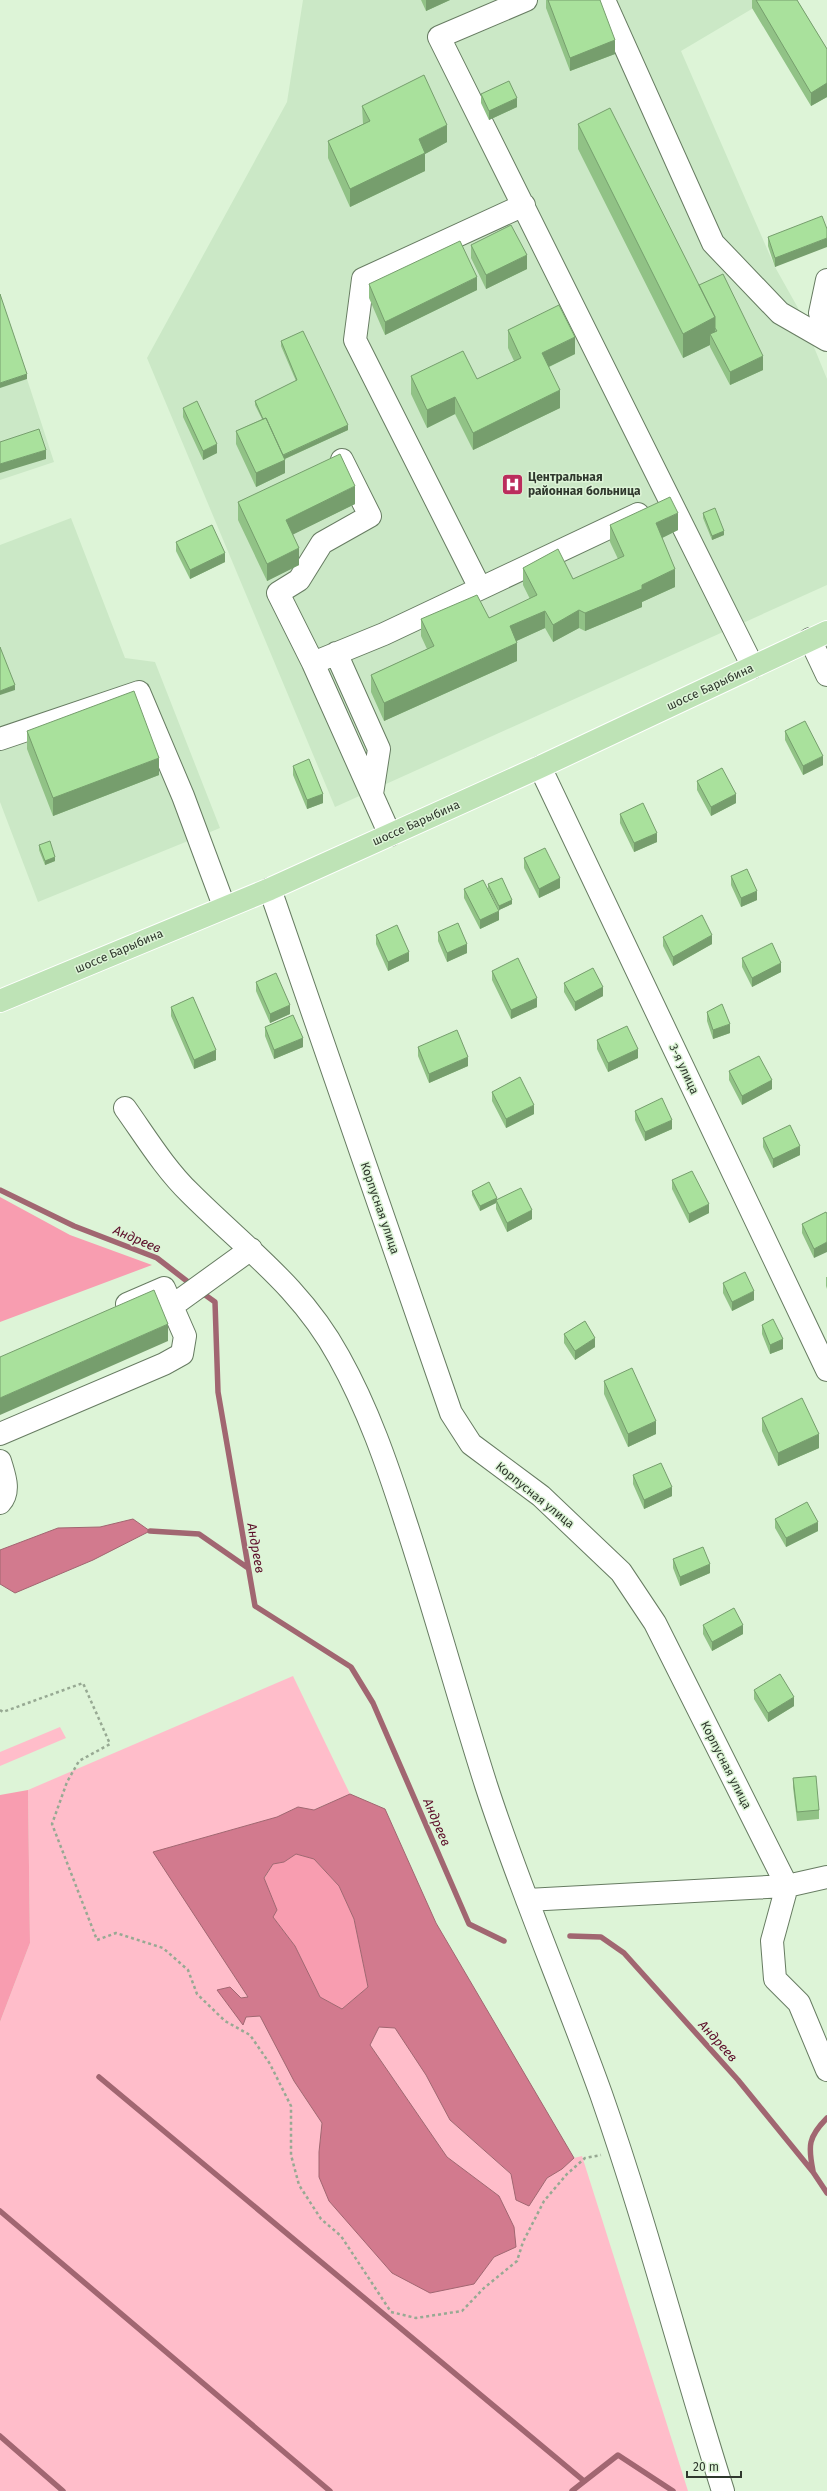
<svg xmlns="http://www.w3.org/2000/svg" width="827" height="2491" font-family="'Fira Sans',sans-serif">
<rect width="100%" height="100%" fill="#ddf4d7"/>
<path fill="#cbe8c6" d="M303,0H767L681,51L775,267L798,308L827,379V585L335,807L147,358L287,102Z
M0,296L54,462L0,480Z
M71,518L125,658L155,662L220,828L38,902L0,802V545Z"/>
<path fill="#ffbdca" d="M293,1676L350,1794L313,1810L298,1807L277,1817L154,1852L248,1997L241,1998L243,2025L246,2017L260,2016L294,2081L322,2123L319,2152V2177L474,2284L494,2257L516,2247L499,2196L447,2157L370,2045L379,2027H395L426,2075L450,2120L511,2174L529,2206L547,2178L562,2169L574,2158L582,2156L688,2491H0V2022L30,1943L28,1790Z
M60,1727L66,1738L0,1766V1752Z"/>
<path fill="#f89db0" d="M0,1197L70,1235L152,1265L0,1322Z
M28,1790L30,1943L0,2022V1795Z
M296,1854L314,1859L339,1886L354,1919L368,1987L342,2009L320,1997L295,1946L273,1917L277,1910L264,1879L273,1864L284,1862Z"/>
<path fill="#d27a8e" stroke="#a16671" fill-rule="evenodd" d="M133,1519L150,1531L93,1560L15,1593L0,1584V1550L58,1528L100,1527Z
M350,1794L385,1809L436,1923L574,2158L562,2169L547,2178L529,2206L516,2200L511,2174L450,2120L426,2075L395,2028L379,2027L370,2045L447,2157L499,2196L514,2227L516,2247L494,2257L474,2284L430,2293L392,2273L329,2201L319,2177V2152L322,2123L294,2081L260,2016L246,2017L243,2025L217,1990L230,1987L241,1998L248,1997L153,1852L277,1817L298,1807L314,1810ZM296,1854L314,1859L339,1886L354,1919L368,1987L342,2009L320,1997L295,1946L273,1917L277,1910L264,1878L273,1864L284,1862Z"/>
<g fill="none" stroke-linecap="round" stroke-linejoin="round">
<path stroke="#a16671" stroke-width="5.5" d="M0,1190L74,1226L157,1258L192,1285
M201,1292L215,1302L218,1392L255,1606L351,1667L373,1703L469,1924L504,1941
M150,1531L199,1534L248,1568
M570,1936L601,1937L624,1953L738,2080L813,2172L827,2193
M99,2077L584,2481
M813,2171C808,2146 808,2137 827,2118
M0,2211L330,2491
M0,2436L63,2491
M572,2491L618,2455L673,2491"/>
<defs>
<path id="minor" d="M526,0L439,37L753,667
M604,0L713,243L780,313L827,340
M827,280L820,313L827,330
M480,588L355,340L363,279L524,205
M810,639L827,675
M336,653L379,749L372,794
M313,663L278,593L299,580L322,543L370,516L342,460
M0,739L139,692L183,796L224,906
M540,767L827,1370
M390,835L313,663L384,634L638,514
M270,889L451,1413L471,1444L541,1496L621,1572L655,1623L787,1886L772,1941L775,1979L799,2003L827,2070
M125,1108C145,1136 165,1169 190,1193C245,1248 301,1287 339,1357C368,1409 387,1464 405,1520C434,1608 458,1697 486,1785C520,1890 564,1991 601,2094C647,2225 681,2359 723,2491
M172,1306L251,1249
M0,1434L164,1364L182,1354L185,1336L164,1288L127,1304
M0,1461C4,1475 11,1491 0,1503
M527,1900L787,1886L827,1877"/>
<path id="major" d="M0,1001L270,889L540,767L827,632"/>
</defs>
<use href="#minor" stroke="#677c62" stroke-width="24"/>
<use href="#major" stroke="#fff" stroke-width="24"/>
<path stroke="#97a993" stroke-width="2.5" stroke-dasharray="3 3" stroke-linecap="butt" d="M0,1710L3,1712L83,1683L110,1744L79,1761L67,1782L52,1824L97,1940L116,1933L163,1948L188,1970L197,1994L225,2021L250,2035L270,2064L291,2106V2155L299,2185L321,2219L341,2236L391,2312L416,2318L462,2311L484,2288L517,2261L523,2242L544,2201L567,2174L585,2158L601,2155"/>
<use href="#minor" stroke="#fff" stroke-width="22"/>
<use href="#major" stroke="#bee3b6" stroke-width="22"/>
</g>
<path fill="#91c286" d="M421,0H450L426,11Z
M546,0H600L615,54L570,71L546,8Z
M752,0H797L827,49V97L811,106L752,8Z
M481,94L517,107L489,120L481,103Z
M362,106L447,142L425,154V171L350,207L328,158V141L363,124Z
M578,124L699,285L763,370L730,385L710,347V345L683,358L578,149Z
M827,229L775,267L768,246V237Z
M471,245L527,269L486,289L471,258Z
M369,284L477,290L385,335L369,298Z
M508,330L575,354L549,367L560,408L473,450L455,414L427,428L411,394V376L477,379L514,361L508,348Z
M281,341L348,430L285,459V473L256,487L236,444V431L262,419L255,405V401L296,381L281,346Z
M183,408L217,453L203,460L183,417Z
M238,502L355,504L293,534L299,565L267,581L238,520Z
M703,513L724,535L712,540L703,518Z
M610,525L678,530L662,538L675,587L642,602V607L585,631L579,628L553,642L545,628L516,641L517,661L384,721L371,692V675L427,649L421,636V619L489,618L530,599L523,585V568L573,579L618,559L610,542Z
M176,542L225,562L190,579L176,551Z
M27,731L159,775L53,816L27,749Z
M785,731L823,765L803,775L785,740Z
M293,766L323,803L307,809L293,775Z
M697,781L736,803L711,816L697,790Z
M620,814L657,842L634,852L620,823Z
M39,845L55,861L45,865L39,850Z
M524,858L560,888L539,898L524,868Z
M731,876L757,900L741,907L731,885Z
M488,884L512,904L499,910L488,889Z
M464,889L499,920L480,929L464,898Z
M438,932L467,953L447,962L438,941Z
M376,935L409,961L388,971L376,944Z
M663,937L712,944L673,966L663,946Z
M742,958L781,972L752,987L742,967Z
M492,971L537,1007L511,1019L492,980Z
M256,982L290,1014L270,1023L256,991Z
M564,983L603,996L575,1011L564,992Z
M171,1007L216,1060L194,1069L171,1016Z
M707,1012L730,1033L713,1039L707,1021Z
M265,1027L303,1047L274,1059L265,1036Z
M597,1040L638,1058L608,1072L597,1049Z
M418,1047L468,1066L429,1083L418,1056Z
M729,1071L772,1089L742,1105L729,1080Z
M492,1092L534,1114L506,1128L492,1101Z
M635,1111L672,1129L645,1141L635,1120Z
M763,1138L800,1155L773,1168L763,1147Z
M672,1180L709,1213L689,1223L672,1189Z
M472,1191L497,1199L532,1219L507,1232L496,1209V1203L480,1211L472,1195Z
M826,1212L814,1258L802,1233V1224Z
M826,1277H827V1289L826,1286Z
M723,1283L754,1300L732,1311L723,1293Z
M762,1325L783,1349L770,1354L762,1334Z
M564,1334L595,1347L575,1360L564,1343Z
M604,1381L656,1434L628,1447L604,1394Z
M762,1418L819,1448L778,1466L762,1431Z
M633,1475L672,1496L644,1509L633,1484Z
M775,1519L818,1531L786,1547L775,1528Z
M673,1559L710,1573L680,1586L673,1568Z
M703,1625L743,1634L712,1651L703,1634Z
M754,1690L794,1706L768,1722L754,1699Z
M793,1778L819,1810V1819L797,1821L793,1787Z"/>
<path fill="#769e6d" d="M426,0H450L426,11Z
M615,40V54L570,71V58Z
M827,83V97L811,106V93Z
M517,98V107L489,120V111Z
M447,125V142L425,154V171L350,207V189L419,139Z
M827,238V247L775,267V258Z
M527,255V269L486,289V275Z
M477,277V290L385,335V322Z
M715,317V342L710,334V345L683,358V334Z
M575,337V354L542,370V353Z
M763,356V370L730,385V372Z
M27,374V379L0,388V383Z
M560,390V408L473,450V433Z
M455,397V414L427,428V410Z
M348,425V430L280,461V457Z
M217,444V453L203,460V451Z
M46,450V459L0,473V464Z
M285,460V473L256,487V473Z
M355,486V504L286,538V520Z
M678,513V530L656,541V523Z
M724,531V535L712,540V536Z
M299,548V565L267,581V564Z
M225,553V562L190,579V570Z
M675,569V587L642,602V607L585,631V613Z
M579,610V628L553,642V625Z
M545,611V628L510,644V626Z
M517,643V661L384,721V703Z
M15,685V690L0,695V691Z
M823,756V765L803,775V766Z
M159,758V775L53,816V798Z
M323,794V803L307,809V800Z
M736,794V803L711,816V807Z
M657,833V842L634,852V843Z
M55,857V861L45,865V861Z
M560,878V888L539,898V889Z
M757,891V900L741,907V898Z
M512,900V904L499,910V906Z
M499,911V920L480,929V920Z
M712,935V944L673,966V957Z
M467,944V953L447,962V953Z
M409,952V961L388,971V962Z
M781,963V972L752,987V978Z
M603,987V996L575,1011V1002Z
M537,998V1007L511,1019V1010Z
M290,1005V1014L270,1023V1014Z
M730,1024V1033L713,1039V1030Z
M303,1038V1047L274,1059V1050Z
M638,1049V1058L608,1072V1063Z
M216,1050V1060L194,1069V1060Z
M468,1057V1066L429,1083V1074Z
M772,1080V1089L742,1105V1096Z
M534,1105V1114L506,1128V1119Z
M672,1120V1129L645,1141V1132Z
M800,1146V1155L773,1168V1159Z
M497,1198V1202L496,1200V1203L480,1211V1206Z
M709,1204V1213L689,1223V1214Z
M532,1210V1219L507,1232V1223Z
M827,1242V1252L814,1258V1249Z
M754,1291V1300L732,1311V1302Z
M168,1324V1341L0,1415V1398Z
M595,1338V1347L575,1360V1351Z
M783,1339V1349L770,1354V1345Z
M656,1421V1434L628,1447V1434Z
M819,1434V1448L778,1466V1453Z
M672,1487V1496L644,1509V1500Z
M818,1522V1531L786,1547V1538Z
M710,1564V1573L680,1586V1577Z
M743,1625V1634L712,1651V1642Z
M794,1697V1706L768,1722V1713Z"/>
<path fill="#a9e19c" stroke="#769e6d" d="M548,0H600L615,40L570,58Z
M756,0H797L827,49V83L811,93Z
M424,75L447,125L419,139L425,153L350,189L328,141L370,121L362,106Z
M509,81L517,98L489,111L481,94Z
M610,108L715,317L683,334L578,124Z
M822,216L827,229V238L775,258L768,237Z
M511,225L527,255L486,275L471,245Z
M460,241L477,277L385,322L369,284Z
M723,274L763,356L730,372L710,334L717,331L715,328V317L699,285Z
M0,294L27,374L0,383Z
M559,305L575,337L542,353L560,390L473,433L455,397L427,410L411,376L463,351L477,379L521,358L508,330Z
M303,331L348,425L283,455L266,418L263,419L255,401L297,380L281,341Z
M197,401L217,444L203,451L183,408Z
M266,418L285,460L256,473L236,431Z
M39,429L46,450L0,464V442Z
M340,454L355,486L286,520L299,548L267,564L238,502Z
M670,497L678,513L656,523L675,569L642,585V589L585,613L579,610L553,625L545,611L510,626L517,643L384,703L371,675L434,646L421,619L477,595L489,618L537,595L523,568L558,549L573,579L624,556L610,525Z
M715,508L724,531L712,536L703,513Z
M212,525L225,553L190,570L176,542Z
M0,647L15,685L0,691Z
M134,691L159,758L53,798L27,731Z
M805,721L823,756L803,766L785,731Z
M309,759L323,794L307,800L293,766Z
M722,768L736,794L711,807L697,781Z
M643,803L657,833L634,843L620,814Z
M50,841L55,857L45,861L39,845Z
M545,848L560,878L539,889L524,858Z
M747,869L757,891L741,898L731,876Z
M502,878L512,900L499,906L488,884Z
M483,880L499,911L480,920L464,889Z
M702,915L712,935L673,957L663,937Z
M458,923L467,944L447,953L438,932Z
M397,925L409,952L388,962L376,935Z
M772,943L781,963L752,978L742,958Z
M518,958L537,998L511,1010L492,971Z
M593,968L603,987L575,1002L564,983Z
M276,973L290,1005L270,1014L256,982Z
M193,997L216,1050L194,1060L171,1007Z
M722,1004L730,1024L713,1030L707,1012Z
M293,1015L303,1038L274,1050L265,1027Z
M627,1026L638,1049L608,1063L597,1040Z
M457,1030L468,1057L429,1074L418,1047Z
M759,1056L772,1080L742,1096L729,1071Z
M520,1077L534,1105L506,1119L492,1092Z
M662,1098L672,1120L645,1132L635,1111Z
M790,1125L800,1146L773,1159L763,1138Z
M692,1171L709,1204L689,1214L672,1180Z
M489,1182L497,1198L480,1206L472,1191Z
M521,1188L532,1210L507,1223L496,1200Z
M826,1212L827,1214V1242L814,1249L802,1224Z
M745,1272L754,1291L732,1302L723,1283Z
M154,1290L168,1324L0,1398V1357Z
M773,1319L783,1339L770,1345L762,1325Z
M585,1321L595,1338L575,1351L564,1334Z
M632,1368L656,1421L628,1434L604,1381Z
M802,1398L819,1434L778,1453L762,1418Z
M661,1463L672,1487L644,1500L633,1475Z
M807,1502L818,1522L786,1538L775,1519Z
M703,1547L710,1564L680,1577L673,1559Z
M734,1608L743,1625L712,1642L703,1625Z
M780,1674L794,1697L768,1713L754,1690Z
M816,1776L819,1810L797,1812L793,1778Z"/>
<defs>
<symbol id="hospital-square" viewBox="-11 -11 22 22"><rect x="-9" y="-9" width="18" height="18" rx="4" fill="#bb2d5d" stroke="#ddf4d7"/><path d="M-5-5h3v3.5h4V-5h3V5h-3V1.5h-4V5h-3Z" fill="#fff"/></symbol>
</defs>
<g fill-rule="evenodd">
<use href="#hospital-square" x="500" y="472" width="25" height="25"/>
</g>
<g text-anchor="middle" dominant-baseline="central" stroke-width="3" stroke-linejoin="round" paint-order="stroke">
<g font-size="12" font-weight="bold" fill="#2f382d" stroke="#ddf4d7" text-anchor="start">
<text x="528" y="477">Центральная<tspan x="528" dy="14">районная больница</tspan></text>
</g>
<g font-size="12" fill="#2f382d" stroke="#ddf4d7">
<text transform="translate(710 687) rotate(-25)">шоссе Барыбина</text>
<text transform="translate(416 823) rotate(-24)">шоссе Барыбина</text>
<text transform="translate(119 951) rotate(-23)">шоссе Барыбина</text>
<text transform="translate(684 1069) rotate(65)">3-я улица</text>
<text transform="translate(380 1208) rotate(71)">Корпусная улица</text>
<text transform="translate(535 1495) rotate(39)">Корпусная улица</text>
<text transform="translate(726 1765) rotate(63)">Корпусная улица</text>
</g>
<g font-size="13" font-style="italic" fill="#5c0d29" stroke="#ddf4d7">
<text transform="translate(137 1239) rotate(23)">Андреев</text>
<text transform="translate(256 1548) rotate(80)">Андреев</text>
<text transform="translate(437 1822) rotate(67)">Андреев</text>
<text transform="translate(718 2041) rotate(48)">Андреев</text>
</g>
</g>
<path d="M687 2471v6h54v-6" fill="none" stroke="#2f382d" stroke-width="2"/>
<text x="693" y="2471" font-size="12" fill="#2f382d" stroke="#ddf4d7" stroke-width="3" paint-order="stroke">20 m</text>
</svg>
